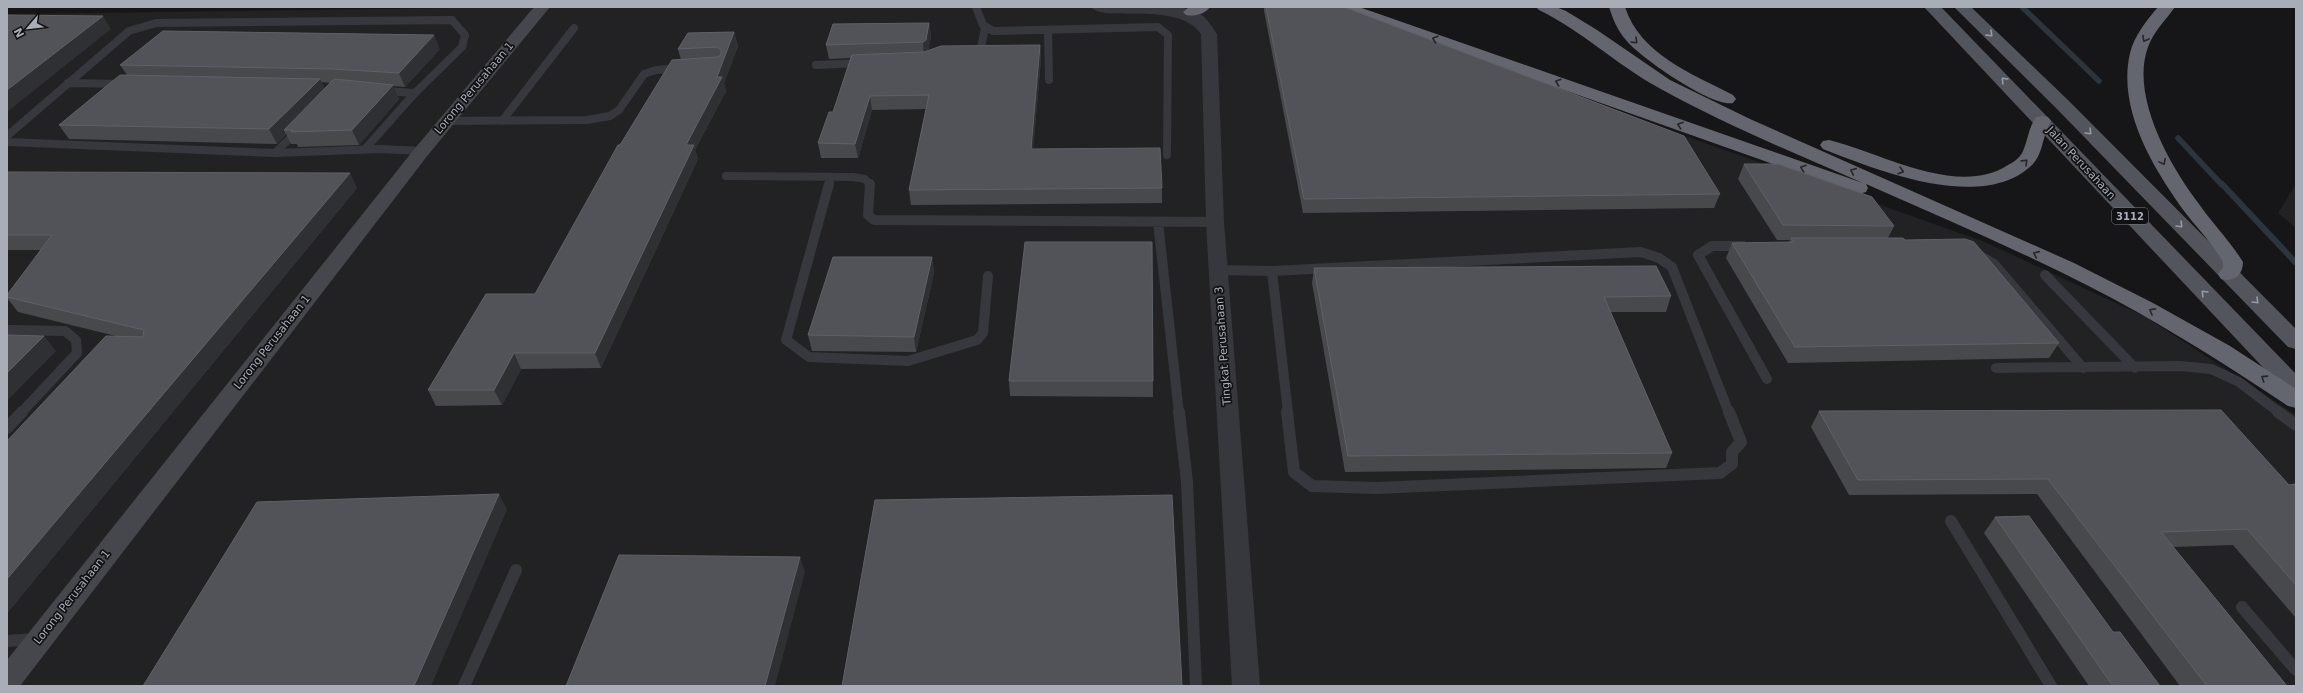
<svg xmlns="http://www.w3.org/2000/svg" width="2303" height="693" font-family="'DejaVu Sans',sans-serif">
<rect width="100%" height="100%" fill="#161618"/>
<path fill="#222225" d="M527,7H1320L1985,242L2146,317L2296,415V686H7V14Z
M2296,184V228L2278,213Z"/>
<g fill="none" stroke-linecap="round" stroke-linejoin="round">
<path stroke="#2c353c" stroke-width="5.5" d="M2022,7L2099,81
M2178,138L2222,185"/>
<path stroke="#2c353c" stroke-width="6" d="M2222,184L2296,263"/>
<path stroke="#37383d" stroke-width="8" d="M976,7L983,25L993,31L1158,27L1168,35L1167,155
M1048,30L1049,80
M969,51L981,48L985,28
M816,65L862,63
M68,83L123,84
M383,91L415,93
M446,121L587,120L610,116L619,110L644,74L656,70L680,68
M502,121L574,28
M7,136L129,31L156,23L452,20L465,35L462,47L415,93L365,149
M7,142L275,153L381,149L422,151
M275,153L298,130
M726,176L853,177L865,179L870,185
M829,185L831,177"/>
<path stroke="#37383d" stroke-width="10" d="M829,184L786,340L809,357L908,361L977,340L983,333L988,276
M870,184L868,215L874,220L1215,222
M1158,222L1179,413
M1743,246H1712L1698,255L1767,379
M1979,255L1994,264L2083,368
M1218,270L1272,271
M1272,271L1288,413
M1272,271L1641,252L1659,258L1672,267L1729,413
M2045,275L2135,368
M7,330L65,331L76,340L77,353L21,413
M1996,368L2180,366L2211,369L2239,382L2280,413"/>
<path stroke="#37383d" stroke-width="12" d="M1179,412L1187,482L1196,686
M1287,412L1294,472L1312,486L1376,488L1720,473L1732,464V452L1741,442L1729,412
M2278,412L2296,425
M7,428L22,412
M1951,521L2051,686
M2242,607L2296,670
M7,641L36,639
M464,686L516,570"/>
<path fill="#37383d" fill-rule="evenodd" d="M1091,7C1118,7 1172,1 1196,12C1206,16 1211,25 1217,34L1224,222L1260,686H1232L1206,222L1201,34C1178,0 1102,23 1091,7Z"/>
<path fill="#45474d" fill-rule="evenodd" d="M534,7H550L428,155L20,686H7V660L416,147Z"/>
<path fill="#53555c" fill-rule="evenodd" d="M1924,7H1941L2296,374V396L2288,394Z
M1954,7H1971L2068,100L2296,329V349L2288,347L2056,108Z"/>
<path fill="#63666e" fill-rule="evenodd" d="M1189,7H1210C1205,14 1194,17 1186,15L1183,12Z
M1336,7H1359L1863,183C1794,153 1724,124 1659,88C1617,65 1582,31 1539,10L1536,7H1556L1566,11L1597,30L1670,80L1750,119L2074,263L2153,303L2230,346L2296,389V408L2288,406C2239,373 2190,342 2139,313C2052,264 1958,225 1866,184L1868,188L1866,192L1859,194L1852,192L1339,10Z
M1609,7H1625C1640,54 1692,74 1733,95L1736,99L1733,103C1713,108 1639,57 1626,40C1617,30 1613,19 1609,7Z
M2158,7H2175C2165,21 2154,31 2148,47C2130,96 2170,166 2199,204C2213,224 2230,241 2243,262C2243,276 2233,282 2221,279L2218,274L2223,267V262C2212,243 2197,228 2184,211C2153,168 2117,109 2130,53C2134,36 2147,20 2158,7Z
M2042,116L2048,117L2051,121C2042,135 2044,153 2032,165C1982,213 1877,170 1823,149L1820,145L1823,141L1829,140C1880,152 1957,198 2008,165C2012,163 2017,160 2020,156C2027,148 2027,130 2036,117Z"/>
</g>
<path fill="#47494d" fill-rule="evenodd" d="M1264,7H1344L1720,194L1714,208L1303,213L1264,11Z
M929,23L931,36L928,51L1040,45L1041,59L1033,149L1162,188V203L911,205L909,190L926,109L872,110L858,158H821L818,143L833,112L850,58L829,59L826,45Z
M734,32L738,46L724,83L726,91L695,150L698,159L601,368L521,369L502,405L436,406L428,390L535,294L620,145L681,60L678,49Z
M440,49L405,87L393,86L399,99L359,145L298,147L297,144H291L286,134L277,144L69,139L59,125L127,75L120,65ZM321,82L331,83L325,89Z
M1744,164L1894,226L1888,238L1905,240L2059,343L2049,358L1788,363L1726,258L1732,243L1789,242L1790,240H1777L1738,179Z
M7,172L357,188L8,612H7V441L120,337L18,312L7,298V295L41,250H7Z
M1152,242L1153,397L1010,396L1009,381Z
M932,257L934,273L916,352L812,351L808,335Z
M1314,268L1671,296L1666,312H1610L1672,453L1666,468L1345,472L1312,283Z
M1819,411L2289,485L2296,484V618L2233,545L2173,547L2287,686H2180L2037,494L1849,495L1811,427Z
M1995,517L2113,632L2160,686H2089L1984,533Z"/>
<path fill="#2f3033" d="M103,16L111,29L7,112V90Z
M929,23L931,36L928,54L924,56L923,42Z
M734,32L738,46L724,83L726,91L695,150L698,159L601,368L595,353L686,145L717,77Z
M434,35L440,49L405,87L399,73Z
M1040,45L1041,59L1032,163L1031,149Z
M320,79L327,93L284,130L286,134L277,144L269,129Z
M393,85L399,99L359,145L352,130Z
M870,96L872,110L858,158L855,144Z
M350,173L357,188L8,612H7V579Z
M932,257L934,273L916,352L914,337Z
M44,336L56,351L7,401V373Z
M514,353L521,369L502,405L494,390Z
M499,494L507,510L431,686H414Z
M800,557L805,572L775,686H765Z"/>
<path fill="#525359" stroke="#5f6168" d="M1266,7H1344L1684,136L1720,194L1304,199Z
M7,15L103,16L7,90Z
M929,23L926,40L923,42L826,45L833,24Z
M163,31L434,35L399,73L332,69L120,65Z
M734,32L717,77H722L686,145H694L595,353H514L494,390H428L486,294H535L618,145H620L672,60L717,57L721,55V50L717,47L678,49L688,33Z
M1040,45L1031,149L1160,148L1162,188L909,190L929,95L870,96L855,144L818,143L829,112H833L852,55L924,52L941,46Z
M120,75L320,79L269,129L59,125Z
M334,79L393,85L352,130L291,132L293,130H284Z
M1744,164H1778L1872,197L1894,226L1783,225Z
M7,172L350,173L7,579V441L106,336L143,337L144,330L7,297V295L52,235H7Z
M1791,238H1903L1905,240L1965,239L1974,242L2059,343L1795,347L1732,243L1794,242Z
M1025,242H1152L1153,381H1009Z
M833,257H932L914,337L808,335Z
M1656,266L1671,296L1604,297L1672,453L1348,456L1314,268Z
M7,335L44,336L7,373Z
M2221,410L2289,485L2296,484V585L2247,529L2161,532L2287,686H2207L2048,479L1858,480L1819,411Z
M499,494L414,686H143L257,502Z
M1172,495L1182,686H842L875,500Z
M2029,516L2113,632H2120L2160,686H2113L1995,517Z
M619,555L800,557L765,686H566Z"/>
<defs><path id="oneway-chevron" d="M-2-3.5L2.5 0L-2 3.5" fill="none" stroke-width="1.6" stroke-linecap="round" stroke-linejoin="round"/></defs>
<g stroke="#979ba6">
<use href="#oneway-chevron" transform="translate(1990 34) rotate(44)"/>
<use href="#oneway-chevron" transform="translate(2004 80) rotate(-134)"/>
<use href="#oneway-chevron" transform="translate(2089 132) rotate(46)"/>
<use href="#oneway-chevron" transform="translate(2180 225) rotate(46)"/>
<use href="#oneway-chevron" transform="translate(2204 293) rotate(-134)"/>
<use href="#oneway-chevron" transform="translate(2256 301) rotate(45)"/>
</g>
<g stroke="#26262a">
<use href="#oneway-chevron" transform="translate(1435 39) rotate(-161)"/>
<use href="#oneway-chevron" transform="translate(2145 39) rotate(119)"/>
<use href="#oneway-chevron" transform="translate(1635 41) rotate(44)"/>
<use href="#oneway-chevron" transform="translate(1558 82) rotate(-161)"/>
<use href="#oneway-chevron" transform="translate(1680 125) rotate(-161)"/>
<use href="#oneway-chevron" transform="translate(2025 162) rotate(-44)"/>
<use href="#oneway-chevron" transform="translate(2163 162) rotate(62)"/>
<use href="#oneway-chevron" transform="translate(1803 168) rotate(-161)"/>
<use href="#oneway-chevron" transform="translate(1853 171) rotate(-156)"/>
<use href="#oneway-chevron" transform="translate(1901 171) rotate(16)"/>
<use href="#oneway-chevron" transform="translate(2036 254) rotate(-156)"/>
<use href="#oneway-chevron" transform="translate(2152 311) rotate(-151)"/>
<use href="#oneway-chevron" transform="translate(2264 378) rotate(-147)"/>
</g>
<g text-anchor="middle" dominant-baseline="central" stroke-width="3.5" stroke-linejoin="round" paint-order="stroke">
<rect fill="#111113" stroke="#7b7e86" stroke-width="1" x="2112" y="208" width="36" height="16" rx="3"/>
<g font-size="10" font-weight="bold" fill="#a8adb8">
<text x="2130" y="216">3112</text>
</g>
<g font-size="11" fill="#a8adb8" stroke="#111113">
<text transform="translate(474 88) rotate(-50)">Lorong Perusahaan 1</text>
<text transform="translate(2081 163) rotate(47)">Jalan Perusahaan</text>
<text transform="translate(272 342) rotate(-52)">Lorong Perusahaan 1</text>
<text transform="translate(1223 346) rotate(-94)">Tingkat Perusahaan 3</text>
<text transform="translate(72 597) rotate(-52)">Lorong Perusahaan 1</text>
</g>
</g>
<rect width="2303" height="693" fill="none" stroke="#a8adb8" stroke-width="16"/>
<g transform="translate(28 28) rotate(242)" stroke="#111113" stroke-width="3" paint-order="stroke">
<path d="M0-3L7 15L0 10L-7 15Z" fill="#a8adb8"/>
<text y="-6" font-size="11" font-weight="bold" text-anchor="middle" fill="#a8adb8">N</text>
</g>
</svg>
